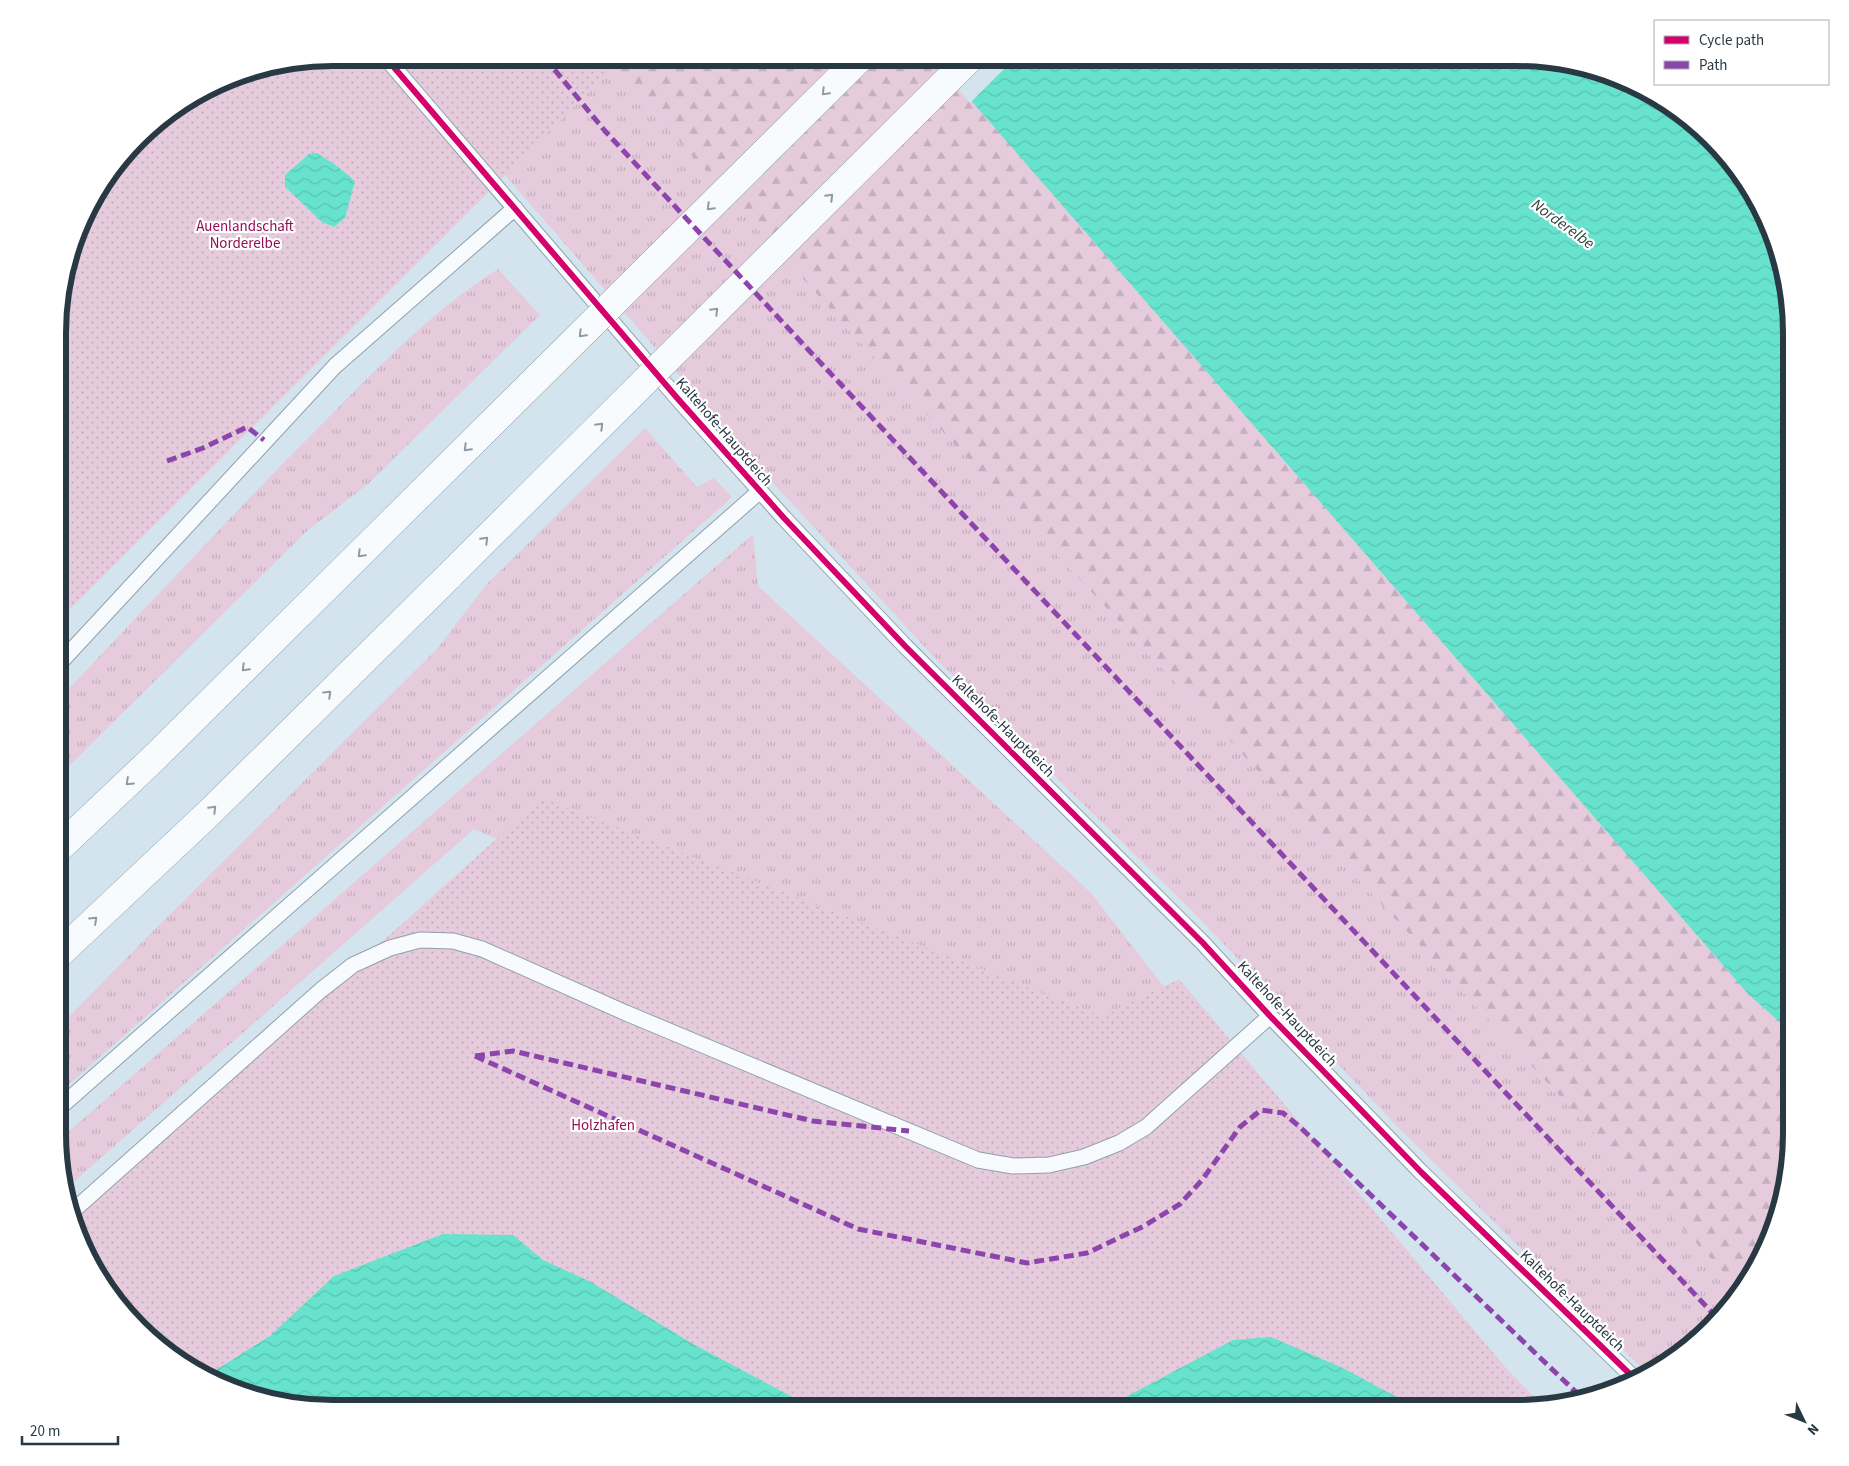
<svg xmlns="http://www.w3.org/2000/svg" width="1849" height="1466" font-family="'Source Sans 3',sans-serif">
<defs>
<pattern id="grass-tufts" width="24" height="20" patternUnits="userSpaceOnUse" patternTransform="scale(1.25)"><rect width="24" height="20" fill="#e5cbdc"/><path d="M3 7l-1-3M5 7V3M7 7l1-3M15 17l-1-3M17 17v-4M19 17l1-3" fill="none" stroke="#c4afbe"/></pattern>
<pattern id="forest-firs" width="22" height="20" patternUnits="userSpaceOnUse" patternTransform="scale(1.25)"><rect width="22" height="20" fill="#e5cbdc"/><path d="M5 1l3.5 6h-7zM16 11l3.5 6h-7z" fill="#c4afbe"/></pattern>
<pattern id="park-dots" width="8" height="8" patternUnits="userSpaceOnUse" patternTransform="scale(1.25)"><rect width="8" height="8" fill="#e5cbdc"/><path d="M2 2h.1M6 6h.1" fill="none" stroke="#c4afbe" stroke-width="1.8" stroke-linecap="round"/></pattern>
<pattern id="water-waves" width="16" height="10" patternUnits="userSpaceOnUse" patternTransform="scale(1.25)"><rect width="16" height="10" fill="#67e3cd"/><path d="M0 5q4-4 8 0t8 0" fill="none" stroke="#59c4b1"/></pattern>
</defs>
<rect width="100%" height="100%" fill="#d3e4ef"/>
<path fill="url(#grass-tufts)" d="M604,58L890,375L1739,1289C1713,1330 1689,1349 1647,1373L1397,1126L1196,915L934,657L762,471L466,130Z
M498,269L540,315L368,484L308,530L59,776V699C147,607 233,513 323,423C378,368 431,311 498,269Z
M645,428L697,487L714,478L732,497L58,1094V1028L149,935L437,649L485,586Z
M753,534L758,586L1091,893L1185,1014L1001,1056L474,829L68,1187L58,1151V1141Z"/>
<path fill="url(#forest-firs)" d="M604,58H934L1748,994L1791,1032V1151L1770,1239L1739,1289L890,375Z"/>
<path fill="url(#park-dots)" d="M333,58H623L59,620L60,297L94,195L152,126L244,72Z
M542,798L1102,1016L1179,979L1506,1368L1541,1404L1516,1408H315L227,1387L151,1340L86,1255L76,1217Z"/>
<path fill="url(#water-waves)" d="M934,58H1534L1622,79L1698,126L1763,211L1786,279L1791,333V1032L1748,994Z
M317,153L337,166L355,181L345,218L334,227L322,222L285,187V175L309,154Z
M443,1234L513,1235L543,1260L591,1282L693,1344L813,1408H315L227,1387L208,1375L270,1336L334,1276Z
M1271,1337L1343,1368L1404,1401L1405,1408H1105L1233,1340Z"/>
<path fill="#d3e4ef" d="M931,58H1015L970,103Z"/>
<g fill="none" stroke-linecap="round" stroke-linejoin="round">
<defs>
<path id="service" d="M386,58L678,399L784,518L905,646L1203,943L1270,1016L1421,1172L1635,1379
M59,664L335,366L515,208
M58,1109L760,491
M74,1210L321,990L353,965L390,948L420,940L453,941L482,949L626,1013L978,1160L1013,1166L1049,1165L1084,1157L1119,1143L1146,1127L1270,1016"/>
<path id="motorway" d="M59,848L154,758L395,519
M59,954L209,813L450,575"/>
</defs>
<use href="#service" stroke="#91a0aa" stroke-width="17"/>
<use href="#motorway" stroke="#91a0aa" stroke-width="29"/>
<use href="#service" stroke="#f8fbfd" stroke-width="15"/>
<use href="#motorway" stroke="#f8fbfd" stroke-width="28"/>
<defs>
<path id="motorway-bridge" d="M395,519L860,58
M450,575L970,58"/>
</defs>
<use href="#motorway-bridge" stroke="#91a0aa" stroke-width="29" stroke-linecap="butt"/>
<use href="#motorway-bridge" stroke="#f8fbfd" stroke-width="28"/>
<path stroke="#8e44ad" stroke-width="5" stroke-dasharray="10 5" stroke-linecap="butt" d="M545,58L605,131L802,343L1718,1319
M167,461L203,448L247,427L264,440
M475,1056L858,1229L1027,1263L1087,1253L1144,1226L1180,1204L1202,1180L1240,1127L1261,1110L1283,1113L1300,1127L1580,1396
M475,1056L513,1051L813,1121L909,1131"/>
<defs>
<path id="cycleway" d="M386,58L678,399L784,518L905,646L1203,943L1270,1016L1421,1172L1635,1379"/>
</defs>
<use href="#cycleway" stroke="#fff" stroke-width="9"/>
<use href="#cycleway" stroke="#d6006c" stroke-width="6"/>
</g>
<defs><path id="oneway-chevron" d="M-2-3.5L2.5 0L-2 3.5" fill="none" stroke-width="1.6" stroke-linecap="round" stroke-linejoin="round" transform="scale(1.25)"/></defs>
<g stroke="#909aa0">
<use href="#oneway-chevron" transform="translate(825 92) rotate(135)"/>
<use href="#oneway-chevron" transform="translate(830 197) rotate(-45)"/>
<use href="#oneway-chevron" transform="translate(710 207) rotate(135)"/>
<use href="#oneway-chevron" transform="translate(715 311) rotate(-45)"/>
<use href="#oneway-chevron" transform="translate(582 334) rotate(135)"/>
<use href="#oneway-chevron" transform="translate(600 426) rotate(-45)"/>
<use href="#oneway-chevron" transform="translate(467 448) rotate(135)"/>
<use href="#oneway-chevron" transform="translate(485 540) rotate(-45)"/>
<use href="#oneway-chevron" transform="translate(361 554) rotate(135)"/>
<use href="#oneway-chevron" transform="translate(245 668) rotate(135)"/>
<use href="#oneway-chevron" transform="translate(328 694) rotate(-44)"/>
<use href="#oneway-chevron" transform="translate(129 782) rotate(137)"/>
<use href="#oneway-chevron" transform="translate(213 809) rotate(-45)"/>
<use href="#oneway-chevron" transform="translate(94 920) rotate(-43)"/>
</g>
<g text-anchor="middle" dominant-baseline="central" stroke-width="4.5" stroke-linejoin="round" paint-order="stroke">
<g font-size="15" fill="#951058" stroke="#fff">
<text x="245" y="226">Auenlandschaft<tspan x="245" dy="17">Norderelbe</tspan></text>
<text x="603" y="1125">Holzhafen</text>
</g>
<g font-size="15" fill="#283943" stroke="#fff">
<text transform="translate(724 432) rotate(49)">Kaltehofe-Hauptdeich</text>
<text transform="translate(1003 726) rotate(45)">Kaltehofe-Hauptdeich</text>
<text transform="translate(1287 1014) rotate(47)">Kaltehofe-Hauptdeich</text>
<text transform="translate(1572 1301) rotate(44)">Kaltehofe-Hauptdeich</text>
</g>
<g font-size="16" font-style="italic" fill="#28423b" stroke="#fff">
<text transform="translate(1563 224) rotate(36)">Norderelbe</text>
</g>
</g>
<path d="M0 0H1849V1466H0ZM333 66H1516A267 267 0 0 1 1783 333V1133A267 267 0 0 1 1516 1400H333A267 267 0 0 1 66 1133V333A267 267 0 0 1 333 66Z" fill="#fff" fill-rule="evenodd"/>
<path fill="none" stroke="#283943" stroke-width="6" d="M333 66H1516A267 267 0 0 1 1783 333V1133A267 267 0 0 1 1516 1400H333A267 267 0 0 1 66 1133V333A267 267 0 0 1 333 66Z"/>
<rect x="1654" y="20" width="175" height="65" fill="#ffffff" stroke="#a9b0b4"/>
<rect x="1664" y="36" width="25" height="8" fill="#d6006c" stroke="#a9b0b4"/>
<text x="1699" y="45" font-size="15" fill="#283943">Cycle path</text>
<rect x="1664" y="61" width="25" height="8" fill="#8e44ad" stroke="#a9b0b4"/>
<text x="1699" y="70" font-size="15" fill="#283943">Path</text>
<g transform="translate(1804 1421) rotate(133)" stroke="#ffffff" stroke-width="4" paint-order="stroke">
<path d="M0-4L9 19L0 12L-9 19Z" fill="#283943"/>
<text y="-8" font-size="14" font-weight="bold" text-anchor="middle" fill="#283943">N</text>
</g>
<path d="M22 1436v8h96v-8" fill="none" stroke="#283943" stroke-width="2.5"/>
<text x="30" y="1436" font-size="15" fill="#283943" stroke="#ffffff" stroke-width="4" paint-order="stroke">20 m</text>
</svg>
